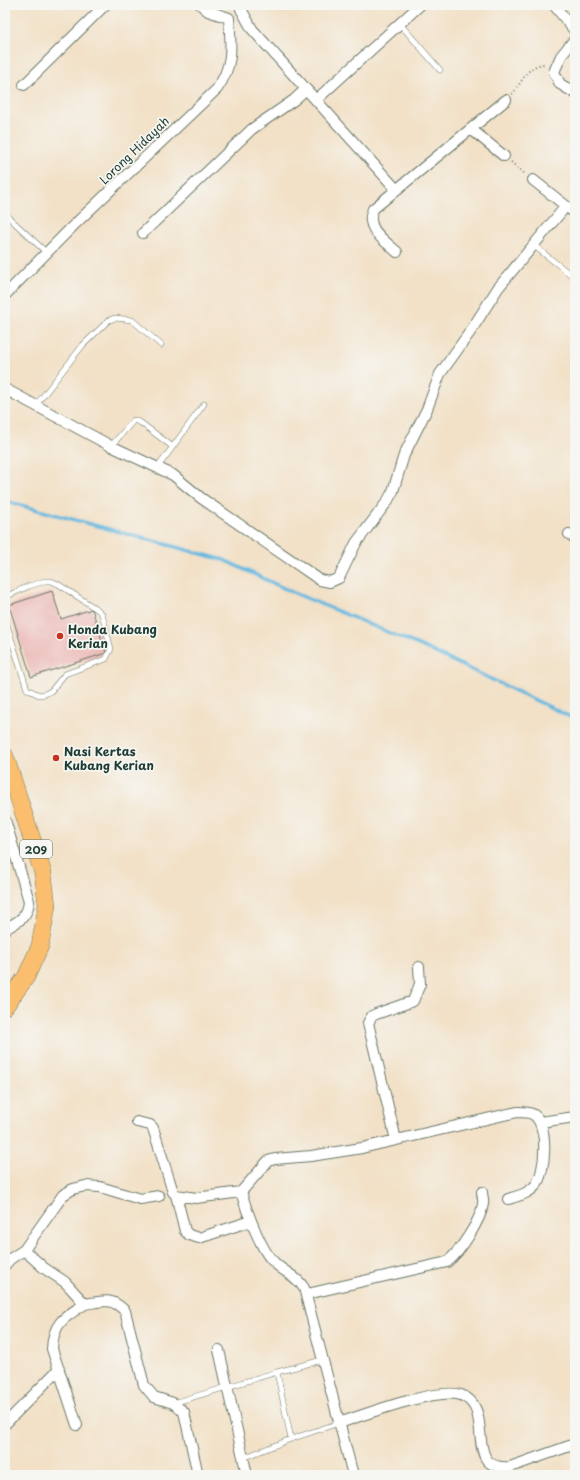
<svg xmlns="http://www.w3.org/2000/svg" width="580" height="1480" font-family="'Playpen Sans',sans-serif">
<rect width="100%" height="100%" fill="#f6f6f2"/>
<filter id="ink" filterUnits="userSpaceOnUse"><feTurbulence type="fractalNoise" baseFrequency=".025" numOctaves="2"/><feDisplacementMap in="SourceGraphic" scale="8" xChannelSelector="R" yChannelSelector="G"/><feConvolveMatrix kernelMatrix="1 2 1 2 8 2 1 2 1" color-interpolation-filters="sRGB"/></filter>
<filter id="wash" filterUnits="userSpaceOnUse"><feTurbulence type="fractalNoise" baseFrequency=".012" numOctaves="4" result="noise"/><feDisplacementMap in="SourceGraphic" scale="16" xChannelSelector="R" yChannelSelector="G"/><feGaussianBlur stdDeviation="0.9" result="paint"/><feColorMatrix in="noise" values="0 0 0 0 0 0 0 0 0 0 0 0 0 0 0 0 0 1.4 0 .05"/><feComposite in="paint" operator="in"/></filter>
<g filter="url(#wash)">
<rect width="100%" height="100%" fill="#f2e1c7"/>
<g fill="none" stroke-linecap="round" stroke-linejoin="round">
<path stroke="#64b8e0" stroke-width="3.5" d="M5,501L224,560L292,592L421,646L575,719"/>
</g>
<g id="blocks">
<path fill="#eab1ae" d="M52,591L61,619L92,609L106,653L31,677L9,605Z"/>
</g>
</g>
<g filter="url(#ink)">
<use href="#blocks" fill-opacity="0" stroke="#697667" stroke-width="1"/>
<g fill="none" stroke-linecap="round" stroke-linejoin="round">
<defs>
<path id="lane" d="M400,24L440,70
M5,214L47,253
M533,245L575,278
M36,405L83,345L109,320L116,318L132,320L161,345
M111,446L134,420L141,423L173,447
M158,467L204,404
M5,597L29,586L45,581H51L58,584L98,610L102,614L111,649L106,659L65,674L51,691L45,694L39,695L27,689L5,619
M322,1360L277,1372L291,1439L339,1423
M173,1403L277,1372
M243,1458L291,1439"/>
<path id="street" d="M201,5L208,11L229,18
M554,5L575,31
M241,9L252,29L396,189
M575,39L561,56L554,72L560,84L575,93
M24,85L105,5
M316,100L420,5
M471,129L504,156
M533,180L575,213
M143,233L252,129L294,100L306,89
M397,252C384,240 364,228 373,209L506,100
M5,295L74,225L217,89C234,64 231,47 229,18
M5,389L111,446L173,475L201,498L320,580L330,582L339,578L356,543L387,502L393,491L404,455L427,409L440,374L470,332L498,288L566,206
M569,534L575,538
M5,820L29,901C28,917 18,922 5,929
M137,1122L150,1125L153,1128L173,1192L176,1195L185,1231L189,1235L199,1238L251,1221
M540,1122L575,1117
M396,1140L368,1023L372,1016L376,1014L413,1001L420,984L419,967
M241,1192C246,1209 261,1251 274,1262C284,1273 295,1274 304,1288L353,1475
M176,1195L196,1198L241,1192L268,1161L275,1159L311,1156L362,1148L517,1112C523,1112 530,1112 534,1115C549,1126 546,1173 535,1186C528,1194 518,1196 508,1199
M24,1250L63,1195L73,1189L85,1186L100,1187L140,1199L159,1196
M5,1265L10,1259L24,1250L44,1268L65,1282L85,1304C104,1301 111,1297 125,1311L144,1385L154,1397L173,1403L184,1412L198,1475
M307,1294L447,1262C460,1252 481,1220 483,1204C484,1200 482,1196 482,1192
M219,1350L247,1475
M339,1423C364,1415 437,1387 461,1395C497,1408 461,1472 510,1467L575,1444
M5,1424L59,1369
M77,1425L52,1349C53,1323 64,1317 85,1304"/>
<path id="primary" d="M5,756L43,873L47,905L40,946L26,977L5,1006"/>
</defs>
<use href="#lane" stroke="#697667" stroke-width="6"/>
<use href="#street" stroke="#697667" stroke-width="12"/>
<use href="#primary" stroke="#697667" stroke-width="18"/>
<path stroke="#697667" stroke-width="2" stroke-dasharray="1 3" stroke-linecap="butt" d="M512,94C523,82 527,64 546,64
M511,162L526,175"/>
<use href="#lane" stroke="#fff" stroke-width="5"/>
<use href="#street" stroke="#fff" stroke-width="10"/>
<use href="#primary" stroke="#fabe6e" stroke-width="17"/>
</g>
</g>
<g fill="#c8321e" stroke="#f6f6f2" stroke-width="1.5">
<circle cx="60" cy="636" r="4"/>
<circle cx="56" cy="758" r="4"/>
</g>
<g text-anchor="middle" dominant-baseline="central" stroke-width="3.5" stroke-linejoin="round" paint-order="stroke">
<rect fill="#f6f6f2" stroke="#60746d" stroke-width="1" x="20" y="840" width="32" height="18" rx="3"/>
<g font-size="11" font-weight="bold" fill="#1f3d34">
<text x="36" y="849">209</text>
</g>
<g font-size="12" fill="#1f3d34" stroke="#f6f6f2">
<text transform="translate(134 150) rotate(-44)">Lorong Hidayah</text>
</g>
<g font-size="12" font-weight="bold" fill="#1f3d34" stroke="#f6f6f2" text-anchor="start">
<text x="68" y="629">Honda Kubang<tspan x="68" dy="14">Kerian</tspan></text>
<text x="64" y="751">Nasi Kertas<tspan x="64" dy="14">Kubang Kerian</tspan></text>
</g>
</g>
<rect width="580" height="1480" fill="none" stroke="#f6f6f2" stroke-width="20"/>
</svg>
